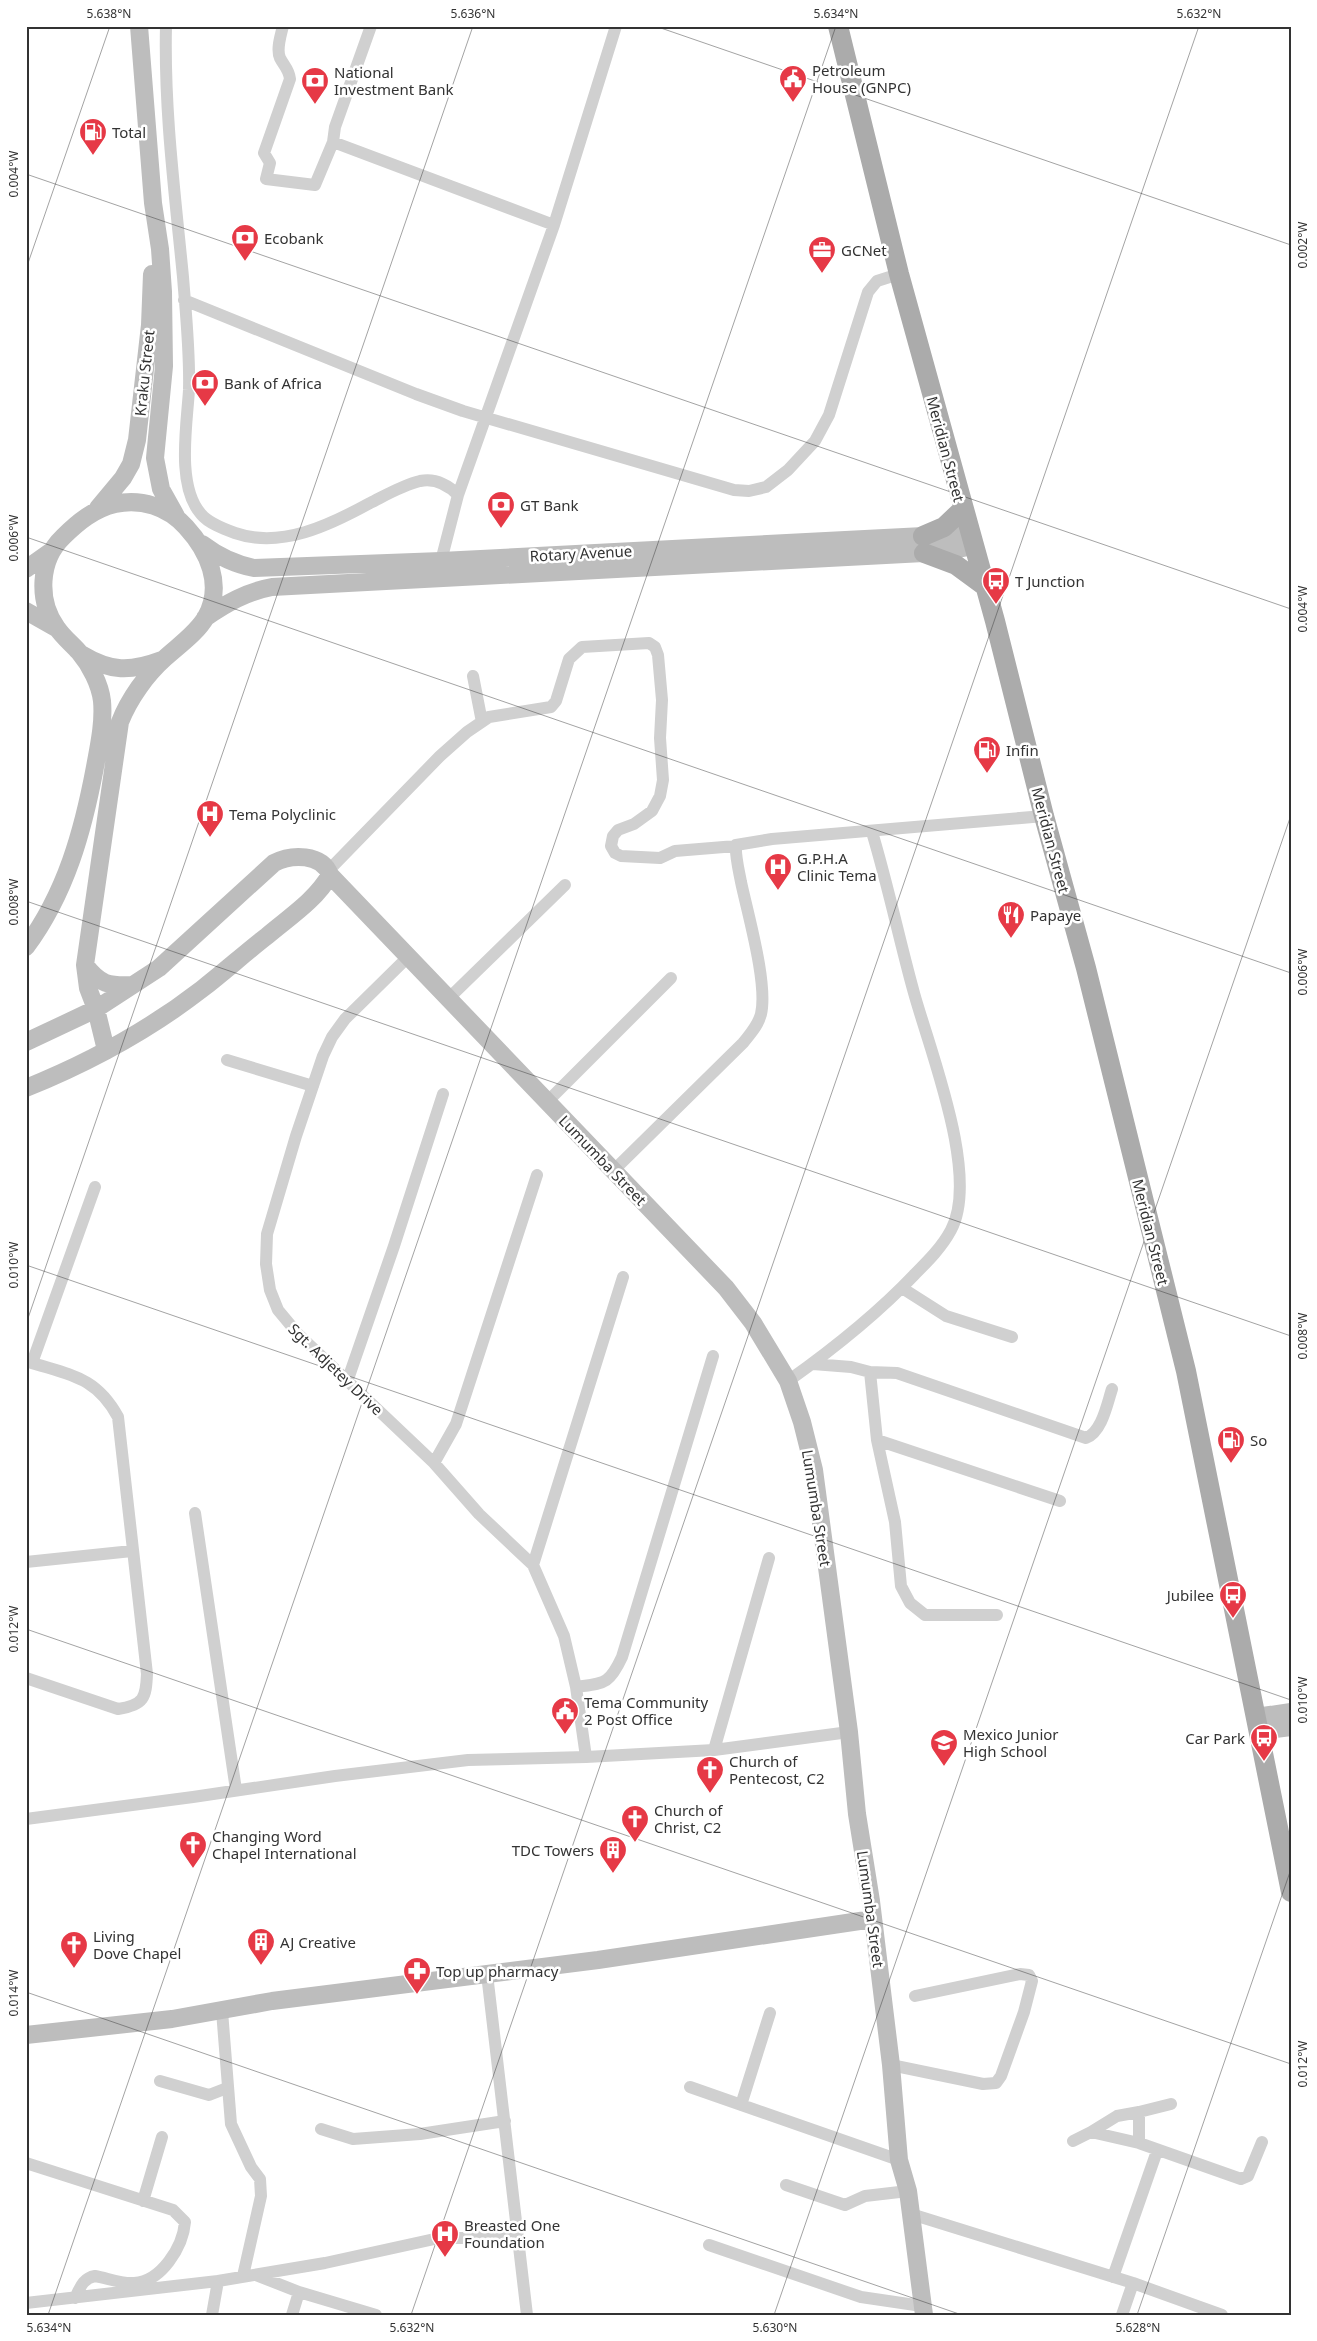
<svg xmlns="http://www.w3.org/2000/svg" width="1317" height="2341" font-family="'Noto Sans',sans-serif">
<rect width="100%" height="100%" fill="#fff"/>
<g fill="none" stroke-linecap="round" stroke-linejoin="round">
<path stroke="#d0d0d0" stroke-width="12" d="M166,26C164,110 175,194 183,277C186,315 190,352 189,390C187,424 176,486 201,514C208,523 224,529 235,533C281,549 330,525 370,503C386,495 403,485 420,481C435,478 448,485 458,495L441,561
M283,26C281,35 276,49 280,58C284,66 289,69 290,79L264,153L270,163L266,179L315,185L333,142
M371,26L335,127L333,142L554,225L458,495
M554,225L616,26
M184,300L416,394L463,411L734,490L749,491L766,487L788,470L815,441L829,415L868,292L877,281L899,274
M473,676L482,722
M328,871L440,756L467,732L489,717L551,707L556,701L569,659L582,647L649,643L655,647L658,655L662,700L660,738L663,780L660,796L652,811L634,824L618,830L613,836L611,846L615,853L621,856L660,858L675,851L736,846
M408,957L345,1019L332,1037L323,1056L296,1136L267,1234L266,1264L270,1290L278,1310L298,1334L434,1463L479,1514L533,1565L564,1636L576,1687L586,1757
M448,999L565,885
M227,1060L313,1086
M547,1102L671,978
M613,1171L743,1043C750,1034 758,1026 761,1014C768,984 748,915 741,882C739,871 735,856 736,845L772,839L1044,816
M902,1288L946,1316L1012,1337
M26,1361C68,1375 95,1375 118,1417L147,1674C146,1698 144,1705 118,1709L26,1678
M32,1363L95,1187
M813,1364L851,1367L870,1372L897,1373L1086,1438C1102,1432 1107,1404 1112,1389
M870,1372L877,1440L895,1522L901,1586L910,1603L925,1615H997
M788,1381C833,1349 877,1314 915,1274C928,1261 942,1247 951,1230C980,1176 930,1051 914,993C899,939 888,885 872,832
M347,1382L394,1246L443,1094
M877,1440L1060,1501
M434,1463L456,1424L537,1175
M195,1513L236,1790
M26,1562L132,1551
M533,1565L623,1277
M576,1687C604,1683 609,1685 622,1657L713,1356
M714,1750L769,1558
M26,1819L193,1797L335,1776L468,1760L586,1757L714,1750L849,1732
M487,1974L527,2315
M222,2011L231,2124L251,2167L260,2179L261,2196L243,2276
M891,2065L983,2084L996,2083L1001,2076L1024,2012L1032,1981L1029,1975L1020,1974L915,1996
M160,2081L209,2095L227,2088
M690,2087L899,2160
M741,2105L770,2013
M1139,2112V2143
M321,2129L353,2139L420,2134L505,2121
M1091,2132L1117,2116L1139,2112L1171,2104
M1073,2141L1091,2132L1139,2143L1241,2179L1248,2176L1262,2142
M26,2163L173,2210L185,2222C183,2247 161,2282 134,2283C121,2284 107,2278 95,2276C83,2278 80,2288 75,2298
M786,2185L845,2205L865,2196L908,2191
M143,2201L162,2137
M911,2214L1133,2283
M709,2245L861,2297L922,2306
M256,2275L299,2292L376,2315
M1113,2277L1157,2151
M26,2303L218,2281
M212,2315L218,2281L325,2263L439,2238H471L518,2230
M292,2315L299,2292
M1122,2315L1133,2283L1222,2315"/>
<path stroke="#bdbdbd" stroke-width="18" d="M139,26L153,203L160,249L163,292L164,366L155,458L161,489L176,516
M98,508L123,478L131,464L137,440L150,325L152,274
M202,544C219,557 234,564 254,568L441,561L943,535L970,536
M26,569L50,552
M26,611L56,628
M205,618C227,603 246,592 272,587L943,552L973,546
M81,654C111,672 130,672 162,660
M26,947C66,893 83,831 95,767C99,745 104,722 102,701C100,684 90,665 79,652C72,644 63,637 57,628C37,601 39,560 63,537C78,522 94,509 115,504C141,498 168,507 186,527C208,551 224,585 206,617C197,633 178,646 165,658C146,675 129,699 120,722L85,965L88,988L96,1009L106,1050
M85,965C100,985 109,986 133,985
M26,1042L96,1009L159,968L274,863C291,854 322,853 330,875L726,1288L753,1323L788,1381L802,1422L814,1470L849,1732L857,1814L871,1901L891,2065L899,2160L908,2191L924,2315
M26,1088C88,1063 149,1030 202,989C224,972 245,953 267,936C288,918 316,900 330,875
M1256,1717L1291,1712
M1259,1731L1291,1727
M26,2035L172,2019L272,2001L598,1960L873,1919"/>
<path stroke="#ababab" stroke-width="20" d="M838,26L899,274L995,621L1044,816L1086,968L1186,1371L1291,1892
M923,536L944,527L963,509
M924,553L956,565L986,587"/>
</g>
<path fill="none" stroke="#333" stroke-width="1" stroke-opacity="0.45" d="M655,26L1291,245M26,174L1291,609M26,269L110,26M26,537L1291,973M26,901L1291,1336M26,1265L1291,1700M26,1324L473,26M26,1629L1291,2064M26,1992L962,2315M48,2315L836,26M411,2315L1199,26M774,2315L1291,815M1137,2315L1291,1869"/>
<defs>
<symbol id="civic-pin" viewBox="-11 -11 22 30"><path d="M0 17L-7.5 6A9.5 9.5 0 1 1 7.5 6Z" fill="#e63946" stroke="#fff"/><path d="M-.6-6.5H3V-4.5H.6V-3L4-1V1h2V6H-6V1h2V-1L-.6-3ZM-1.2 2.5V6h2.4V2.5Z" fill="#fff"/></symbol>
<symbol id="bank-pin" viewBox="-11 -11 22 30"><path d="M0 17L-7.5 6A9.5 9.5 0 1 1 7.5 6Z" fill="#e63946" stroke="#fff"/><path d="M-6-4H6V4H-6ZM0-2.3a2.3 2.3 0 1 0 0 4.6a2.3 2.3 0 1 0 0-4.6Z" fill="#fff"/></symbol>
<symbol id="fuel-pin" viewBox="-11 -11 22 30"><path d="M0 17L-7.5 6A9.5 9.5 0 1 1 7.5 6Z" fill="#e63946" stroke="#fff"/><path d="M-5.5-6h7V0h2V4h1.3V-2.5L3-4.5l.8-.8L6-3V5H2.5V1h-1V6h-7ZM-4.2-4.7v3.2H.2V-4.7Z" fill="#fff"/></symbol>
<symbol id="office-pin" viewBox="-11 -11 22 30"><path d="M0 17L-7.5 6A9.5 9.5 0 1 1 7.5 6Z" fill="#e63946" stroke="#fff"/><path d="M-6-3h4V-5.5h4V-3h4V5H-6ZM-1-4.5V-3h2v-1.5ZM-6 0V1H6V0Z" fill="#fff"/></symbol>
<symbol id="bus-pin" viewBox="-11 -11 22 30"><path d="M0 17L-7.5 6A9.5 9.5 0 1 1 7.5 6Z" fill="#e63946" stroke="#fff"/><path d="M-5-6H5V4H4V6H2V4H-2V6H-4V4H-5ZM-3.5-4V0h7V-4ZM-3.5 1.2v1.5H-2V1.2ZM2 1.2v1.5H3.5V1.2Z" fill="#fff"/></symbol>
<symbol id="hospital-pin" viewBox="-11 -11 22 30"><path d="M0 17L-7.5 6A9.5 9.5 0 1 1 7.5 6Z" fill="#e63946" stroke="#fff"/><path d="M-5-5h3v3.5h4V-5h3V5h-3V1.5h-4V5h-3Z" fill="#fff"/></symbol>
<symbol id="restaurant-pin" viewBox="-11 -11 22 30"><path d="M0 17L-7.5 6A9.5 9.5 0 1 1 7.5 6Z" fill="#e63946" stroke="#fff"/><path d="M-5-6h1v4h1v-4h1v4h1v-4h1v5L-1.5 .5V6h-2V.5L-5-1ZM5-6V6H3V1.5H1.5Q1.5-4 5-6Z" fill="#fff"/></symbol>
<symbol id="school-pin" viewBox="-11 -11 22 30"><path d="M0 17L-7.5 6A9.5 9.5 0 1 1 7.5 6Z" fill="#e63946" stroke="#fff"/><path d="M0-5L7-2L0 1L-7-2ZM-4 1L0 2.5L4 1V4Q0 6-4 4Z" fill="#fff"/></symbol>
<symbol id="church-pin" viewBox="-11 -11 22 30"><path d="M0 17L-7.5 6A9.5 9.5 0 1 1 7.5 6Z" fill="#e63946" stroke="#fff"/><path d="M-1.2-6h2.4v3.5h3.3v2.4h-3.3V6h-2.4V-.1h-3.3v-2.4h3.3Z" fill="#fff"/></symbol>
<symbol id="building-pin" viewBox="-11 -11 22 30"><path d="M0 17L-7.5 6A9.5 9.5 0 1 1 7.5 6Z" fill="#e63946" stroke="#fff"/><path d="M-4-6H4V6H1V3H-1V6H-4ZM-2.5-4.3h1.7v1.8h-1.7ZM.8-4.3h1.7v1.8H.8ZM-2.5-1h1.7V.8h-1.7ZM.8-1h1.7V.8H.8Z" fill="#fff"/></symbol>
<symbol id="pharmacy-pin" viewBox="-11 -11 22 30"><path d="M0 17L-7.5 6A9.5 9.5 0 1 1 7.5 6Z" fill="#e63946" stroke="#fff"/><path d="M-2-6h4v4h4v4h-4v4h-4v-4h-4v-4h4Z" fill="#fff"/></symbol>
</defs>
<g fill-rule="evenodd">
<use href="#civic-pin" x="777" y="63" width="32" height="43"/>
<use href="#bank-pin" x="299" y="65" width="32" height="43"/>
<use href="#fuel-pin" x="77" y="116" width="32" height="43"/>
<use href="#bank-pin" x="229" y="222" width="32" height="43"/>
<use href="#office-pin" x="806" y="234" width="32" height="43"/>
<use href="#bank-pin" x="189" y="367" width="32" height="43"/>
<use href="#bank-pin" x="485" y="489" width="32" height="43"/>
<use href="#bus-pin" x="980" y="565" width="32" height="43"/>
<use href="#fuel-pin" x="971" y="734" width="32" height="43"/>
<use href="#hospital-pin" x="194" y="798" width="32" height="43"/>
<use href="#hospital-pin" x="762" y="851" width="32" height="43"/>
<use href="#restaurant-pin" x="995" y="899" width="32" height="43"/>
<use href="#fuel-pin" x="1215" y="1424" width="32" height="43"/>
<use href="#bus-pin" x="1217" y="1579" width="32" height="43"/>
<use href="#civic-pin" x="549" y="1695" width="32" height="43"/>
<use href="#bus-pin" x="1248" y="1722" width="32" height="43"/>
<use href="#school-pin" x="928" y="1727" width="32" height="43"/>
<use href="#church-pin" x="694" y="1754" width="32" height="43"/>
<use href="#church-pin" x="619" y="1803" width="32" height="43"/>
<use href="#church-pin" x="177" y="1829" width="32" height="43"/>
<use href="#building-pin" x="597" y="1834" width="32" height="43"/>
<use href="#building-pin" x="245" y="1926" width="32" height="43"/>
<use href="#church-pin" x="58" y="1929" width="32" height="43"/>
<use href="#pharmacy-pin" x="401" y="1955" width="32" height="43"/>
<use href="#hospital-pin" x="429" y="2218" width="32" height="43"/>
</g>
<g text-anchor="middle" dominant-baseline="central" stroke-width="5" stroke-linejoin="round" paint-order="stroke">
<g font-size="15" fill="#333" stroke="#fff" text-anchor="start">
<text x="812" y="70">Petroleum<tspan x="812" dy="17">House (GNPC)</tspan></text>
<text x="334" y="72">National<tspan x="334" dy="17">Investment Bank</tspan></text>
<text x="112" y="132">Total</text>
<text x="264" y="238">Ecobank</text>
<text x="841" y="250">GCNet</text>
<text x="224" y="383">Bank of Africa</text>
<text x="520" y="505">GT Bank</text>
<text x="1015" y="581">T Junction</text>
<text x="1006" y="750">Infin</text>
<text x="229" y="814">Tema Polyclinic</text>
<text x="797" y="858">G.P.H.A<tspan x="797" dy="17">Clinic Tema</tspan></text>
<text x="1030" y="915">Papaye</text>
<text x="1250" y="1440">So</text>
<text x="1214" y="1595" text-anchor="end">Jubilee</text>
<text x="584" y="1702">Tema Community<tspan x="584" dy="17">2 Post Office</tspan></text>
<text x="963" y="1734">Mexico Junior<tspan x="963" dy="17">High School</tspan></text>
<text x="1245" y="1738" text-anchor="end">Car Park</text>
<text x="729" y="1761">Church of<tspan x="729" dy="17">Pentecost, C2</tspan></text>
<text x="654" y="1810">Church of<tspan x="654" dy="17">Christ, C2</tspan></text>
<text x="212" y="1836">Changing Word<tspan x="212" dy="17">Chapel International</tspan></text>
<text x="594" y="1850" text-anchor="end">TDC Towers</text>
<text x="93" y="1936">Living<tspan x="93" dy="17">Dove Chapel</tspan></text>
<text x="280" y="1942">AJ Creative</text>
<text x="436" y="1971">Top up pharmacy</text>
<text x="464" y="2225">Breasted One<tspan x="464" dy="17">Foundation</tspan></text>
</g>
<g font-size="15" fill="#333" stroke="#fff">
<text transform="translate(144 373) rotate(-84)">Kraku Street</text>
<text transform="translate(946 449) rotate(75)">Meridian Street</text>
<text transform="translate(581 553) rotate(-3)">Rotary Avenue</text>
<text transform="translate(1051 840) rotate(75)">Meridian Street</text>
<text transform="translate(603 1160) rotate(46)">Lumumba Street</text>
<text transform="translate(1151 1232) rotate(76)">Meridian Street</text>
<text transform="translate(336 1369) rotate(44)">Sgt. Adjetey Drive</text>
<text transform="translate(817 1508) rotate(81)">Lumumba Street</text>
<text transform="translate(871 1909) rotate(82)">Lumumba Street</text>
</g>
</g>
<rect width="1317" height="2341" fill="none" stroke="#ffffff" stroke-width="55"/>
<rect x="28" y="28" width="1262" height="2286" fill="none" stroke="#333" stroke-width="2"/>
<g font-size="12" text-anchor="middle" fill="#333">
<text x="109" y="18">5.638°N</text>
<text x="473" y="18">5.636°N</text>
<text x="836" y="18">5.634°N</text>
<text x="1199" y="18">5.632°N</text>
<text transform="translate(14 174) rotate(-90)" y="4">0.004°W</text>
<text transform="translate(1303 245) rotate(-90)" y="4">0.002°W</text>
<text transform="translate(14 538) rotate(-90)" y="4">0.006°W</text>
<text transform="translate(1303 609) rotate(-90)" y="4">0.004°W</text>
<text transform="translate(14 902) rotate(-90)" y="4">0.008°W</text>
<text transform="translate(1303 972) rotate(-90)" y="4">0.006°W</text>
<text transform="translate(14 1265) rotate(-90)" y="4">0.010°W</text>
<text transform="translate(1303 1336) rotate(-90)" y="4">0.008°W</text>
<text transform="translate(14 1629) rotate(-90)" y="4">0.012°W</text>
<text transform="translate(1303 1700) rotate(-90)" y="4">0.010°W</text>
<text transform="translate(14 1993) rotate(-90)" y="4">0.014°W</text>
<text transform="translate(1303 2064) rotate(-90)" y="4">0.012°W</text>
<text x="49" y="2332">5.634°N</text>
<text x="412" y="2332">5.632°N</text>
<text x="775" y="2332">5.630°N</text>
<text x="1138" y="2332">5.628°N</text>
</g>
</svg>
